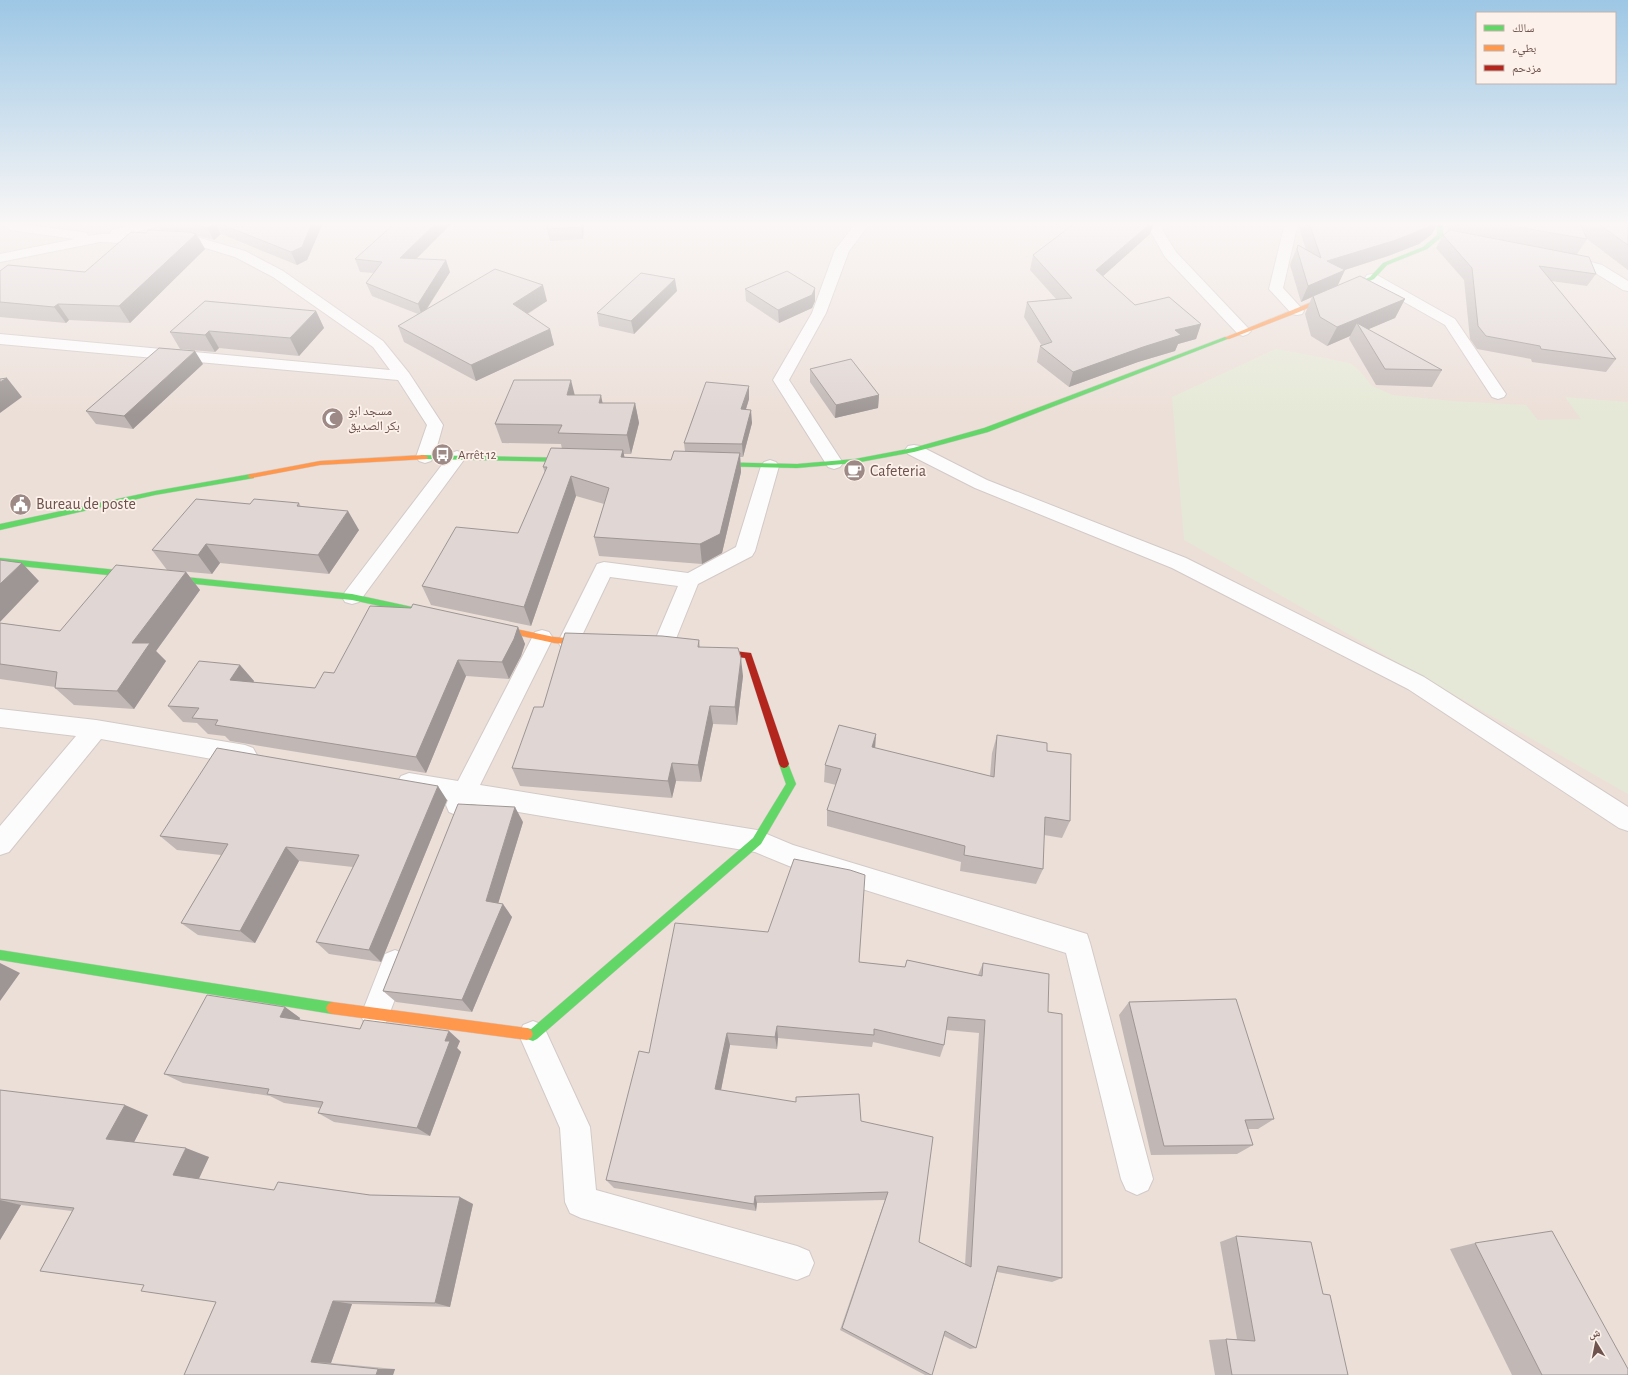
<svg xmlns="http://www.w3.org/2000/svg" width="1628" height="1375" font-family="'Alegreya Sans','Noto Naskh Arabic',sans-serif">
<rect width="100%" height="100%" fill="#f4eeea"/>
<path fill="#ecdfd8" d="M0,223H1628V1375H0Z"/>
<path fill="#e5e8d6" d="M1276,349L1350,363L1360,371L1372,386L1393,395L1453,401L1526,405L1538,420L1581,419L1565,397L1628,402V794L1184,540L1172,397Z"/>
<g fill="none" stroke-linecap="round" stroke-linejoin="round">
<defs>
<path id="street" d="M10,223H22V224L82,232L87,233L88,236L100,234H111L110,233L112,230L139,223H159L158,226L125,235L200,238L245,251L283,271L383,341L409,373L443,425L434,457L431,461L425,463L419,461L416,457L427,425L398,380L0,344V334L390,370L373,347L273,277L235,257L199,246L100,242L0,262V254L75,239L10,230L8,227Z
M856,223H870L849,251L826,313L789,380L843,463L840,467L834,469L828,467L773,380L812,313L835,250Z
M1146,223H1158L1176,252L1248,328L1251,331L1248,334L1243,336L1238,334L1165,257Z
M1285,223H1298L1283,288L1304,311L1302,314L1297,315L1292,314L1269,289Z
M1564,255L1602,265L1628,281V291L1623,290L1592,271L1559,262L1557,259L1559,256Z
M1372,274L1377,275L1455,319L1506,394L1504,397L1498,399L1492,397L1445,325L1367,281L1365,278L1367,275Z
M914,445L920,446L987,480L1186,558L1424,677L1628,807V831L1619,828L1408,689L1172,568L975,488L908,454L905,450L908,446Z
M457,451L463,453L466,457L359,602L352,604L345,602L342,597L345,592L451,453Z
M770,460L776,462L779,466L755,551L752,556L698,584L671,651L664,653L657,651L653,645L678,586L610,577L576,648L569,650L562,648L558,642L597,564L604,562L688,573L736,547L761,466L764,462Z
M542,630L549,632L553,638L480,785L757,830L793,845L1087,934L1090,943L1153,1179L1148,1190L1137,1195L1126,1190L1121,1179L1066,953L789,866L755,852L471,804L467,812L458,816L449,812L446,805L448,800L409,793L401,790L397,783L401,776L409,773L458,781L535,632Z
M0,709L96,720L245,745L253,748L257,755L253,762L245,765L101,739L9,852L0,855V826L76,736L0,727Z
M395,950L405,954L409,963L385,1025L375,1029L365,1025L361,1015L385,954Z
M533,1021L543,1025L590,1127L596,1190L797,1246L809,1251L814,1263L809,1275L797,1280L581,1218L570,1213L565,1202L560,1128L519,1035L523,1025Z"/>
<path id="fast" d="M1438,223H1443V236L1427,249L1387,265L1374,279L1345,292H1341V290L1370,277L1383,263L1423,247L1437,235Z
M1225,337L1230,338L988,432L914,452L855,463L797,468L710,466L706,464L710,462L797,464L855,459L913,448L984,428Z
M421,455L576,458L580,460L576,462L424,459L420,457Z
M251,474H254V478L155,495L0,530V524L155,491Z
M0,558L352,594L431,611L435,614L431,617L352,600L0,564Z
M784,760L787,761L796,784L761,844L537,1039L533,1041L523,1038L521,1034L523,1030L527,1028L531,1029L753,838L786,784L779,764L781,761Z
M0,950L332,1002L336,1004L338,1008L336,1012L332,1014L0,960Z"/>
<path id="slow" d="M1341,290L1346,291L1299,312L1229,339L1224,338Z
M424,455L428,457L427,459L320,465L251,478L247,476L251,474L320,461Z
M492,624L554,637L592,640L596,643L592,646L554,643L489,629L488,627Z
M332,1002L527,1028L531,1030L533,1034L531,1038L527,1040L332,1014L328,1012L326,1008L328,1004Z"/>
<path id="jam" d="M710,648L751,653L789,764L787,767L784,768L781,767L779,764L745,658L707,653L706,651L707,649Z"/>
</defs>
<use href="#street" stroke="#d2cac7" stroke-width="2"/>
<use href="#fast" stroke="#d3cac6" stroke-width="1"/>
<use href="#slow" stroke="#d3cac6" stroke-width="1"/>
<use href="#jam" stroke="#d3cac6" stroke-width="1"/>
<use href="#street" fill="#fdfcfc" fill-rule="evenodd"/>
<use href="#fast" fill="#63d668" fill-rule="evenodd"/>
<use href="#slow" fill="#ff974d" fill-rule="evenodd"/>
<use href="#jam" fill="#b3261e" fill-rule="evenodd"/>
</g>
<path fill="#c1b8b5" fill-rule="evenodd" d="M157,223H323L307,260L297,265L221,234L214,240L198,236L205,249L130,323L69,320L66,323L0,317V271L85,272L146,233L161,231Z
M452,223L416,259L450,272L427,309L547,301L528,314L550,329L554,345L476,381L404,342L398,326L418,314L372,296L366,283L374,273L360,272L355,259Z
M548,223H584L583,239L550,241L547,229Z
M1075,223H1154L1150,234L1103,276L1135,305L1201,324L1196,339L1178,344L1175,351L1138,362L1069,387L1037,362L1040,346H1042L1024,317L1027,302L1056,299L1030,270L1033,255Z
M1299,223H1438L1432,234L1419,244L1388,256L1344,270L1337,285L1405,299L1395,318L1368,329L1442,370L1432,387L1376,385L1349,339L1350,336L1327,346L1311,336L1305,314L1312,297L1301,302L1290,265L1291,262L1298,245L1306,250L1299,227Z
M1448,223H1628V270L1587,239L1577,254L1596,274L1587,286L1551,281L1616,359L1606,372L1532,362L1531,359L1477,349L1470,339L1464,280L1436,248L1443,235L1448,231Z
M745,289L815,301L812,308L779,323L746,301Z
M677,291L634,334L599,326L597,313Z
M316,311L324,328L299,356L219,348L215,352L180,349L170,332Z
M203,364L133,429L96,424L86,411Z
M810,369L879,395L878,408L835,418L810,382Z
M749,386V399L746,409L752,423L743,457H740L741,472L722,553L702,564L599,556L594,537L604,504L576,496L531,626L431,605L422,586L518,533L545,473L543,467L562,449L561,444L502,443L495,424L575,395L603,403H635L639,423L631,454H624V457L671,460L685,451L684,443Z
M299,503L301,507L359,530L329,574L220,563L212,574L167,570L152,550L250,504Z
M186,572L200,590L156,651L166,661L134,709L74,705L55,688V687L0,679V623L60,631Z
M518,627L525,644L521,656L509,679L466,676L426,773L230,741L225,736L208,734L197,723L183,722L168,706L240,665L254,681L253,682L315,688L334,673Z
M699,640L700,647L743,676L737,725L713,724L701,782L676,781L672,798L520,786L512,768L543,707Z
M997,735L1047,751L1070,821L1062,838L1044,835L1043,869L1036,884L960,871L961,862L827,826V810L836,785L824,782L825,765L875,748L990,776L992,753Z
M447,800L381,962L329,954L316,942L353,867L299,861L255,943L198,935L181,923L221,855L177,850L160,836Z
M523,822L498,903L512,917L472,1012L396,1002L383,991Z
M768,932L859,962L905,967L907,960L978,975L983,963L1048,1012L1062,1278L1052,1282L997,1272L976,1348L970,1349L944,1336L931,1375H925L840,1330L885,1200L757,1203L756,1211L614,1188L606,1180L649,1053ZM946,1030L979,1033L965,1265L919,1242L861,1121L721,1090L730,1045L777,1049L778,1038L872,1047L873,1042L940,1057L944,1045Z
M1129,1002L1274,1119L1258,1129H1248L1253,1145L1237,1154L1151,1155L1119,1015Z
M285,1007L300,1018L299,1020L360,1029L460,1041L457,1048L461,1052L430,1136L334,1122L318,1113L321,1108L284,1103L270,1096L183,1083L164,1074Z
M0,1090L148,1115L134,1142L209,1157L198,1179L274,1190L370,1195L473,1204L450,1307L352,1304L331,1363L395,1369L393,1375H184L216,1302L144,1285L40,1271L72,1211L21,1205L0,1240Z
M1236,1236L1323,1294L1348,1375H1215L1209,1340L1226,1339H1237L1220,1242Z
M1475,1243L1628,1375H1512L1450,1249Z"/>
<path fill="#9d9694" d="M213,223H215L221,234L214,240L207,228Z
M312,223H323L307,260L297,265L291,252Z
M436,223H452L404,271L400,258Z
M581,223H584L583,239L581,227Z
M1151,223H1154L1150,234L1093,285L1096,270Z
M1434,223H1438L1432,234L1419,244L1388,256L1320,278L1327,261Z
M196,234L205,249L130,323L119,306Z
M446,260L450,272L422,316L418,304Z
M1345,270L1337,287L1313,296L1312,297L1301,302L1308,286Z
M675,279L677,291L634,334L631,321Z
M543,285L547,301L517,320L513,304Z
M815,288V301L812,308L779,323L778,310Z
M1405,299L1395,318L1362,332L1357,323L1350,336L1327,346L1337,327Z
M58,304L69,320L66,323L54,307Z
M316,311L324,328L299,356L290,338Z
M1201,324L1196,339L1178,344L1175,351L1138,362L1069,387L1073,372L1175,330Z
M550,329L554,345L476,381L471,365Z
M209,331L219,348L215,352L205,335Z
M195,351L203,364L133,429L124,416Z
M7,378L22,397L0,413V382Z
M571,380L576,400L567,395Z
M749,386V399L742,422L741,409Z
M601,395L605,415L599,403Z
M879,395L878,408L835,418L836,405Z
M635,403L639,423L631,454L627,435Z
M751,410L752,423L743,457L742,444Z
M623,450L627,469L621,457Z
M740,453L741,472L722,553L702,564L700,544Z
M571,476L576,496L531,626L524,607Z
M348,511L359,530L329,574L318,555Z
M206,544L220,563L212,574L198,555Z
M22,563L39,581L0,622V584Z
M186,572L200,590L156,651L166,661L134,709L117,691L132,643Z
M518,627L525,644L521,656L509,679L502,662Z
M741,658L743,676L737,725L735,707Z
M458,660L466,676L426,773L416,757Z
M240,665L254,681L244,697L230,680Z
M710,706L713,724L701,782L698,765Z
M876,734L875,751L872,747Z
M672,763L676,781L672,798L668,781Z
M438,786L447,800L381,962L369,950Z
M515,807L523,822L495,914L486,901Z
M286,847L299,861L255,943L240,931Z
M503,904L512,917L472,1012L462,1000Z
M0,963L20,973L0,1001Z
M285,1007L300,1018L296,1028L280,1017Z
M777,1026L778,1038L777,1049L775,1037Z
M449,1031L460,1041L457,1048L461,1052L430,1136L417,1128L445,1041Z
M727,1033L730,1045L719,1100L715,1089Z
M125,1105L148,1115L131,1148L106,1139Z
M186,1148L209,1157L197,1183L173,1175Z
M755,1196L757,1203L756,1211L754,1204Z
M460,1197L473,1204L450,1307L435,1303Z
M0,1200L21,1205L0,1240Z
M333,1301L352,1304L331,1363L311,1362Z
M378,1369H395L393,1375H376Z"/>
<path fill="#e0d6d3" stroke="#9d9694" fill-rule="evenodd" d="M157,223H213L207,228L194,224Z
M218,223H312L302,247L291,252Z
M395,223H436L400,258L446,260L418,304L366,283L382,262L355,259Z
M548,223H581V227L547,229Z
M1075,223H1151L1096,270L1135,305L1169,297L1201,324L1175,330L1181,335L1143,347L1073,372L1040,346L1052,342L1027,302L1072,298L1033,255Z
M1309,223H1434L1428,227L1396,240L1327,261L1345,270L1308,286L1297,249L1298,245L1321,258Z
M1495,223H1580L1587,239Z
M1597,223H1628V245Z
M148,230L190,232L196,234L119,306L58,304L54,307L0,302V271L8,265L85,272L131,232L146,233Z
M1450,230L1589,257L1596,274L1539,266L1616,359L1541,349L1540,346L1486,336L1478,326L1472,268L1443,235Z
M495,269L543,285L513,304L550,329L471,365L398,326Z
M787,271L815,288L812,295L778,310L745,289Z
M641,273L675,279L631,321L597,313Z
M1360,276L1405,299L1337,327L1320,317L1313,296Z
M205,301L316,311L290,338L209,331L205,335L170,332Z
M1357,323L1442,370L1385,369Z
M159,348L195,351L124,416L86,411Z
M851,359L879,395L836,405L810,369Z
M7,378L0,382V379Z
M514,380H571L567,395H601L599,403H635L627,435L558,433L562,425L495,424Z
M706,382L749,386L741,409L751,410L742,444L684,443Z
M551,448L623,450L621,457L671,460L674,451L740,453L720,534L700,544L594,537L609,488L571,476L524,607L422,586L456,527L518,533L547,467H543Z
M196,499L250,504L254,499L299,503L297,506L348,511L318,555L206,544L198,555L152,550Z
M0,560L22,563L0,584Z
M116,565L186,572L132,643H150L117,691L55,688L57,672L0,664V623L60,631Z
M413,604L518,627L514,639L502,662L458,660L416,757L215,725L218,720L192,718L199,708L168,706L199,661L240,665L230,680L315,688L324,672L334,673L370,606L411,608Z
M565,633L662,636L699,640L698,647L738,648L741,658L735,707L710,706L698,765L672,763L668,781L512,768L534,707H543Z
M839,725L876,734L872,747L994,777L997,735L1047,743V751L1071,754L1070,821L1045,817L1043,869L964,855L965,846L827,810L841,769L825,765Z
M217,748L438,786L369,950L316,942L359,855L286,847L240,931L181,923L228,844L160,836Z
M458,804L515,807L486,901L503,904L462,1000L383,991Z
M794,859L850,870L865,875L859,962L905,967L907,960L982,976L983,963L1049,974L1048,1012L1062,1014V1278L998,1266L976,1348L945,1331L932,1375H931L842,1328L888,1192L755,1196L754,1204L606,1180L639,1051L649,1053L675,923L768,932ZM948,1017L985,1020L971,1267L919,1242L933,1137L861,1121L859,1094L796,1097V1102L715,1089L727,1033L775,1037L777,1026L874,1035V1029L944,1045Z
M207,995L285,1007L280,1017L360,1029L364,1020L449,1031L445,1041H450L417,1128L318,1113L323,1102L267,1094L269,1089L164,1074Z
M1236,999L1274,1119L1245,1120L1253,1145L1164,1146L1129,1002Z
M0,1090L125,1105L106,1139L186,1148L173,1175L274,1190L278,1182L370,1195L460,1197L435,1303L333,1301L311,1362L378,1369L376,1375H184L216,1302L141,1291L144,1285L40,1271L74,1208L0,1199Z
M1552,1231L1628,1369V1375H1542L1475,1243Z
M1236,1236L1311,1242L1323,1294L1330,1295L1348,1375H1232L1226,1339L1255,1341Z"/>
<linearGradient id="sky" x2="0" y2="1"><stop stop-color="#9dc7e5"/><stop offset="0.54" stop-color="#faf7f6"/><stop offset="1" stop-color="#faf7f6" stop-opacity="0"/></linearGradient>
<rect width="1628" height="415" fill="url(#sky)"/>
<defs>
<symbol id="mosque-disc" viewBox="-11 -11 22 22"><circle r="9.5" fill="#9d8985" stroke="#fcf2eb"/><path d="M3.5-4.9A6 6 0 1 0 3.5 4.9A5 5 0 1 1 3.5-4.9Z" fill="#fff"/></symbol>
<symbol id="bus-disc" viewBox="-11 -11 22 22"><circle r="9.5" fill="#9d8985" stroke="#fcf2eb"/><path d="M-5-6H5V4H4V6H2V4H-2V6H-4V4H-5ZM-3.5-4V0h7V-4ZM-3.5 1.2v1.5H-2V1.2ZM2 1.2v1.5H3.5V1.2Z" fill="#fff"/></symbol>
<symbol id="cafe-disc" viewBox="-11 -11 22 22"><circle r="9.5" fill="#9d8985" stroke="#fcf2eb"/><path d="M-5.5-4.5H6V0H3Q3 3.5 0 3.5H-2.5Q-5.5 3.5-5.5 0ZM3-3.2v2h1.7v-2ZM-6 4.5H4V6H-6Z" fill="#fff"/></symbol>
<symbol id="civic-disc" viewBox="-11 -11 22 22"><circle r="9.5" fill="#9d8985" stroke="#fcf2eb"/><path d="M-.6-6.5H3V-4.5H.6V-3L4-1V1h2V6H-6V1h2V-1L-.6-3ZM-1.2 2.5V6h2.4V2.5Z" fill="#fff"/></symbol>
</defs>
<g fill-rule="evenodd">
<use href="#mosque-disc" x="320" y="406" width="25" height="25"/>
<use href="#bus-disc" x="430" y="442" width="25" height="25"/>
<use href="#cafe-disc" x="842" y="458" width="25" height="25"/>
<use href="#civic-disc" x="8" y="492" width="25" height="25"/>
</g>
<g text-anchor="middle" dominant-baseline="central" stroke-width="3.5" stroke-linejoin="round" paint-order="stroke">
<g font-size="13" fill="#6e524e" stroke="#fcf2eb" text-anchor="start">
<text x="348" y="411">مسجد ابو<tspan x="348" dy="15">بكر الصديق</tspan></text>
<text x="458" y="455">Arrêt 12</text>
</g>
<g font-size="16" fill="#6e524e" stroke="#fcf2eb" text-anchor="start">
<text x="870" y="471">Cafeteria</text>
<text x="36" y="504">Bureau de poste</text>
</g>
</g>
<rect x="1476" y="12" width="140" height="72" fill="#fcf2eb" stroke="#c3b2ac"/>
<rect x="1484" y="25" width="20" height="6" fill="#63d668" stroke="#c3b2ac"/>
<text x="1512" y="32" font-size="12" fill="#6e524e">سالك</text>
<rect x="1484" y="45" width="20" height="6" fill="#ff974d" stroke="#c3b2ac"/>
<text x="1512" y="52" font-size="12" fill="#6e524e">بطيء</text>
<rect x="1484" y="65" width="20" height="6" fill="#b3261e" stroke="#c3b2ac"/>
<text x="1512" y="72" font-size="12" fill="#6e524e">مزدحم</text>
<g transform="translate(1596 1343) rotate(350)" stroke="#fcf2eb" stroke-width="3" paint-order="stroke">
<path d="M0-3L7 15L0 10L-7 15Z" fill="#6e524e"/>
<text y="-6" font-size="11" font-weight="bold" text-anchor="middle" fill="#6e524e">ش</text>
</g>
</svg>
